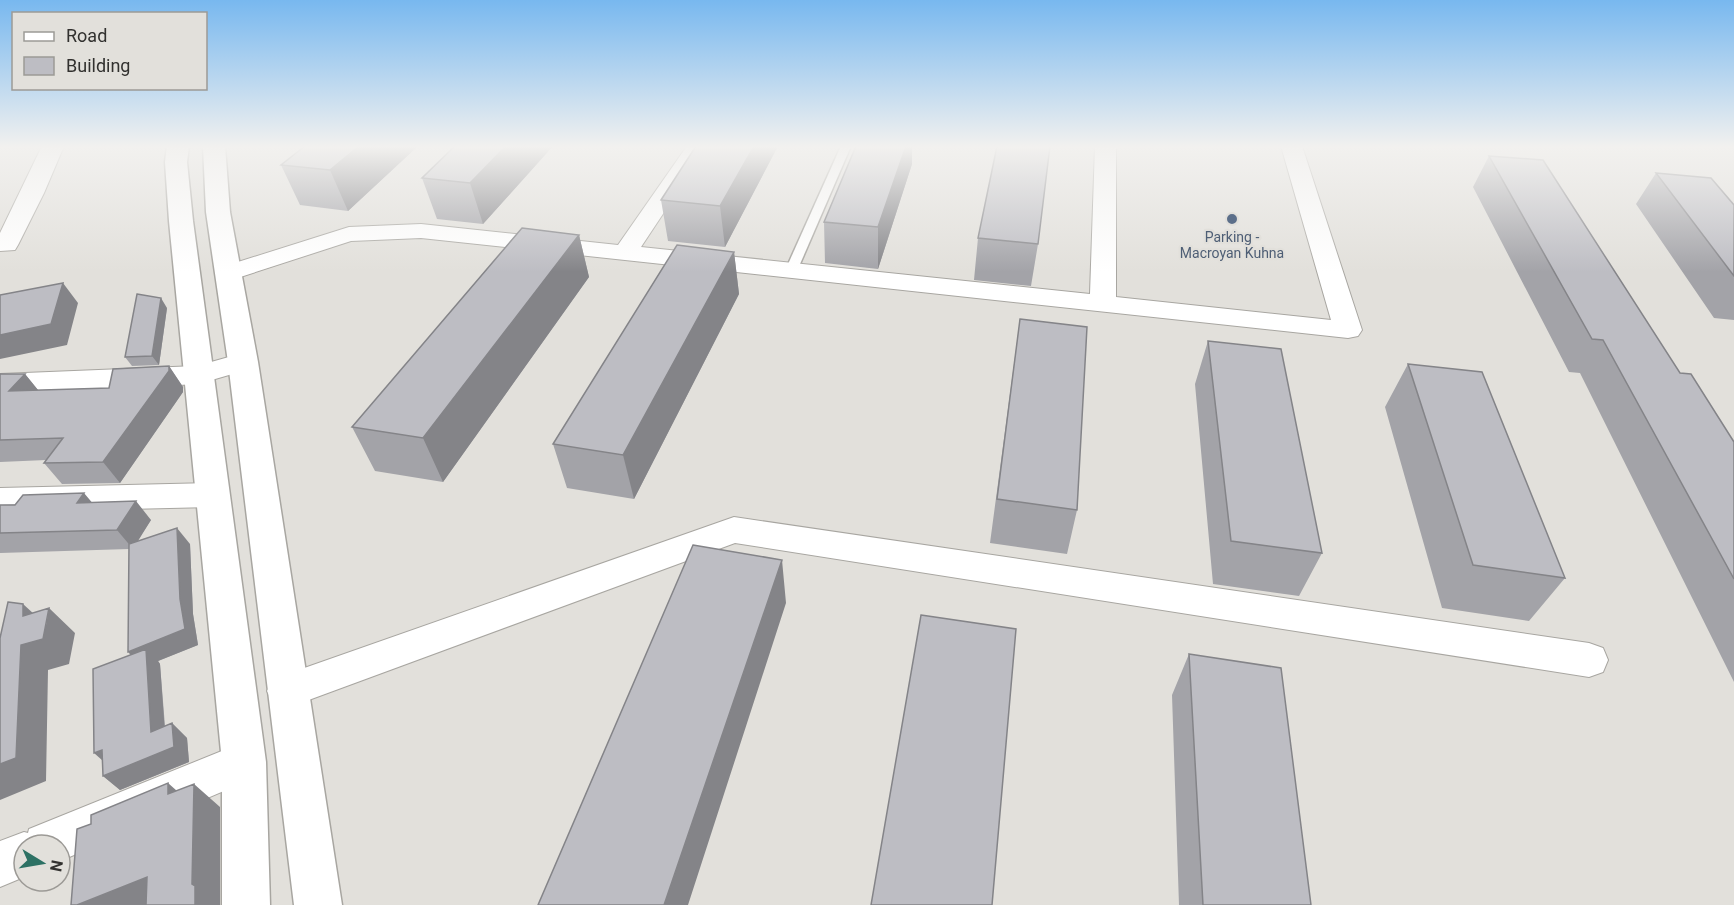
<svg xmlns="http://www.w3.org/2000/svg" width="1734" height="905" font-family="Roboto,sans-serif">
<rect width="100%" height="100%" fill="#e2e0db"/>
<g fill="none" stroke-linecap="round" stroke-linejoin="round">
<defs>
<path id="service" d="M841,146H851L797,271L795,274H787L785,271Z"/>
<path id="minor" d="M42,146H64L44,193L18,245L15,250L0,251V233Z
M687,146H708L641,247L1090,294L1095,146H1116V297L1331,320L1281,146H1302L1362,330L1358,336L1348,338L421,238L351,241L228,281L219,278L215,273L219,268L349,227L421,224L618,245Z
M243,353L253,356L257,362L253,368L198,384L0,394V374L197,366Z
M212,483L224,486L228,495L224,504L212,507L0,512V488Z
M734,517L1589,643L1603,648L1608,660L1603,672L1589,677L735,543L287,708L273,703L267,691L273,679Z
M244,742L259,748L265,762L259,776L60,861V845H24V877L0,887V841L24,832L28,833L29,829Z"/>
<path id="secondary" d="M167,146H189L187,162L193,221L266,762L270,905H222V762L169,221L165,162Z
M203,146H225L230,212L258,362L342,905H294L228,362L206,212Z"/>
</defs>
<use href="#service" stroke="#a8a6a1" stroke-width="3"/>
<use href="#minor" stroke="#a8a6a1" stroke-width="2"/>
<use href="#secondary" stroke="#a8a6a1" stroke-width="3"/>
<use href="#service" fill="#fff" fill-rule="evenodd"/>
<use href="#minor" fill="#fff" fill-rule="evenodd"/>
<use href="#secondary" fill="#fff" fill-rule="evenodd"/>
</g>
<path fill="#a3a3a8" d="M418,146L348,211L300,205L281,165Z
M553,146L483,224L437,219L422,178Z
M778,146L725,247L668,241L661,200Z
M1489,156L1680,373L1734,442V682L1580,373L1569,372L1473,187Z
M912,164L878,269L825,263L824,222Z
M1656,173L1734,205V320L1714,318L1636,204Z
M579,235L589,277L443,482L375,471L352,427Z
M978,238L1038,244L1031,286L974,280Z
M734,252L739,294L634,499L567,488L553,444Z
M167,308L159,365L132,366L125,357Z
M1020,319L1077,510L1067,554L990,543Z
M1208,341L1322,553L1299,596L1213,584L1195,384Z
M1408,364L1565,578L1529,621L1442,608L1385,407Z
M169,366L183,387V392L120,483L62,484L44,463L46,460L0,462V374H25L38,390L109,388Z
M92,502L151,520L137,541L190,544L193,614L198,645L158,661L160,664L165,726L172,723L187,738L189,762L120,790L103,776L130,654L129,549L0,553V505Z
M1189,654L1311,905H1179L1172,695Z"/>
<path fill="#848488" d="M359,146H418L348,211L330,170Z
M506,146H553L483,224L470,183Z
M754,146H778L725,247L720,206Z
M906,146H912V164L878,269V227Z
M579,235L589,277L443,482L423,438Z
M734,252L739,294L634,499L623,455Z
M63,283L78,303L67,345L0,359V335Z
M161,298L167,308L159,365L152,356Z
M169,366L183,387V392L120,483L103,462Z
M25,374L42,395L9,391Z
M84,493L100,512L77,503Z
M136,501L151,520L133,549L117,530Z
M177,528L190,544L193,614L198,645L158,661L160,664L166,747L151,732L143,668L128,652L180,599Z
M782,560L786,603L688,905H664Z
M23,604L46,625L49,608L75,633L69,664L48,670L46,781L0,800V764L23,616Z
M172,723L187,738L189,762L120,790L103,776Z
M102,750L111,768L94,753Z
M168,783L194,806V784L220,807V905H195L192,884L168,794Z
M147,877L160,905H77Z"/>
<path fill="#bdbdc3" stroke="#848488" stroke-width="1.5" d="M305,146H359L330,170L281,165Z
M455,146H506L470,183L422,178Z
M696,146H754L720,206L661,200Z
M856,146H906L878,227L824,222Z
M997,146H1050L1038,244L978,238Z
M1489,156L1543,160L1680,373L1691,374L1734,442V579L1603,340L1592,339Z
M1656,173L1711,178L1734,205V276Z
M522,228L579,235L423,438L352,427Z
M677,245L734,252L623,455L553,444Z
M63,283L51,324L0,335V295Z
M137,294L161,298L152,356L125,357Z
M1020,319L1087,327L1077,510L997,499Z
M1208,341L1281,349L1322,553L1231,541Z
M1408,364L1482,372L1565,578L1473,565Z
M169,366V371L103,462L44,463L63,438L0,440V374H25L9,391L109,388L113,369Z
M84,493L77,503L136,501L117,530L0,533V505H15L23,495Z
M177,528L180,599L185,629L128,652L129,544Z
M693,545L782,560L664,905H538Z
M8,602L23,604V616L49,608L43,639L21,645L16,758L0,764V638Z
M921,615L1016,629L992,905H871Z
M146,649L151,732L172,723L174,747L103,776L102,750L94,753L93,669Z
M1189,654L1281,668L1311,905H1203Z
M168,783V794L194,784L192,884L195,886V905H146L147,877L77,905H71L77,829L91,824V815Z"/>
<linearGradient id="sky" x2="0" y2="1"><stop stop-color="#78b8ef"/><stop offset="0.54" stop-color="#f2f1ef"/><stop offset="1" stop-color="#f2f1ef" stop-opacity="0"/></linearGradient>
<rect width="1734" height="272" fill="url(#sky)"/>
<circle fill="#5c6f8a" stroke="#e2e0db" stroke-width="2" cx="1232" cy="219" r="6"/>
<g text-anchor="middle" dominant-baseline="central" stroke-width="4.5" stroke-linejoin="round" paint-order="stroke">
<g font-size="14" fill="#4e5e75" stroke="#e2e0db">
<text x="1232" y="237">Parking -<tspan x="1232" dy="16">Macroyan Kuhna</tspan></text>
</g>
</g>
<rect x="12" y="12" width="195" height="78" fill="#e2e0db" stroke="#9c9a96" stroke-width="1.5"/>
<rect x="24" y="32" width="30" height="9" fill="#ffffff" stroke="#9c9a96" stroke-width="1.5"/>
<text x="66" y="42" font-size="18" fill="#32312f">Road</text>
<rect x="24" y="57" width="30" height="18" fill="#bdbdc3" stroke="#9c9a96" stroke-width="1.5"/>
<text x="66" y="72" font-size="18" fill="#32312f">Building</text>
<g transform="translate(42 863) rotate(101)"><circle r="28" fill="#e2e0db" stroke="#9c9a96" stroke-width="1.5"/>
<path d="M0-4.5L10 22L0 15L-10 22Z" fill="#2d7164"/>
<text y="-9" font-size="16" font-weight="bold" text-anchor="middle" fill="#32312f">N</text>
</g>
</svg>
